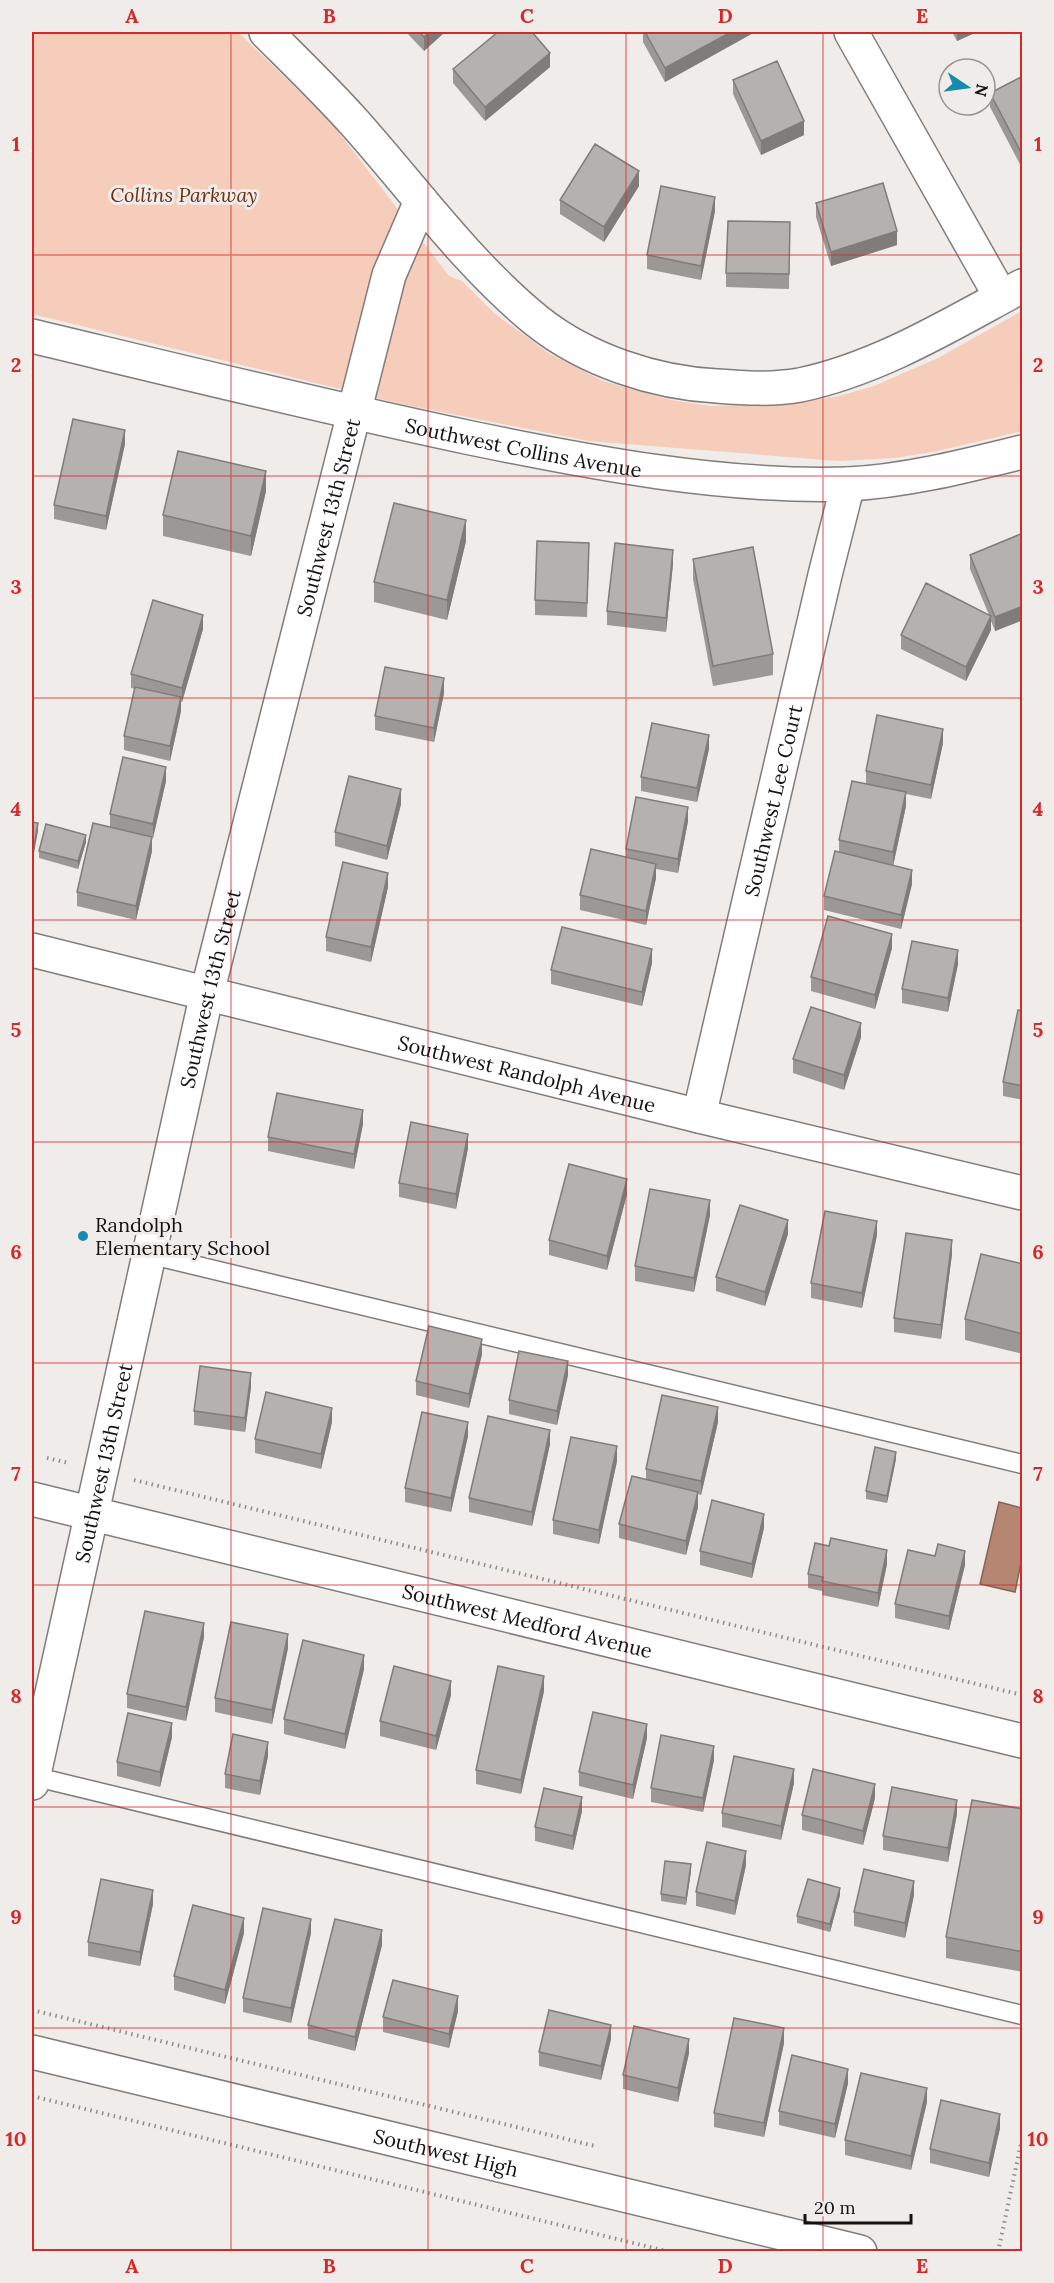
<svg xmlns="http://www.w3.org/2000/svg" width="1054" height="2283" font-family="Lora,serif">
<rect width="100%" height="100%" fill="#f0ecea"/>
<path fill="#f6cdbb" d="M32,32H238L331,122L449,276L462,281L494,313L550,354L603,381L671,400L711,406L796,403L839,396L874,386L938,358L1022,311V431L938,451L895,458L838,461L589,441L406,405L32,314Z"/>
<path fill="#b58773" stroke="#846456" stroke-width="1.5" d="M999,1502L1022,1508V1558L1015,1592L980,1584Z"/>
<g fill="none" stroke-linecap="round" stroke-linejoin="round">
<defs>
<path id="lane" d="M148,1254L1022,1464
M32,1776L1022,2015"/>
<g id="street">
<path d="M266,32C295,61 325,90 353,121C413,188 467,264 537,321C586,360 655,383 717,386C743,388 773,390 800,385C880,368 951,324 1022,286"/>
<path d="M851,32L1001,297"/>
<path id="s1" d="M32,336C178,371 324,407 471,438C592,463 724,488 848,484C907,481 965,466 1022,452"/>
<path id="s2" d="M32,950L699,1116L1022,1193"/>
<path id="s3" d="M699,1116L825,575L848,484"/>
<path id="s4" d="M32,1499L1022,1741"/>
<path id="s5" d="M32,1783L207,993L389,275L421,201"/>
<path id="s6" d="M32,2052L860,2252"/>
</g>
</defs>
<use href="#lane" stroke="#817d7c" stroke-width="21"/>
<use href="#street" stroke="#817d7c" stroke-width="36"/>
<path stroke="#8f8c8b" stroke-width="4" stroke-dasharray="1.5 4.5" stroke-linecap="butt" d="M47,1458L69,1463
M134,1480L1022,1695
M32,2010L595,2146
M32,2096L670,2252
M998,2252L1022,2139"/>
<use href="#lane" stroke="#fff" stroke-width="18"/>
<use href="#street" stroke="#fff" stroke-width="33"/>
</g>
<path fill="#9c9896" d="M406,32H445L424,51Z
M643,32H755L665,82L643,42Z
M952,32H977L957,41Z
M550,67L485,121L453,83V69Z
M1023,76V170L990,107V93Z
M733,80L804,135L761,155L733,94Z
M639,186L604,242L560,214V200Z
M816,203L897,245L831,266L816,217Z
M715,211L701,280L647,269V255Z
M790,222L789,289L726,287V273Z
M125,444L106,530L54,519V505Z
M266,491L251,556L163,536V515Z
M1023,533V620L995,631L991,621V630L966,681L901,649V635L989,615L970,569V555Z
M466,541L447,620L374,602V582Z
M589,557L587,617L535,615V600Z
M693,559L773,654V675L713,686L693,579Z
M673,564L666,632L607,625V611Z
M203,629L182,702H181V711L170,761L124,750V736L135,689L131,688V674Z
M444,693L434,742L375,730V716Z
M943,743L931,799L906,794V806L893,866L912,884L901,929L824,910V896L839,852V840L866,784V771Z
M709,749L697,802L641,791V777Z
M166,781L153,838L152,837V851L136,920L77,906V892L110,827V814Z
M401,804L387,860L335,846V832Z
M688,821L678,873L656,869V878L646,925L580,910V895L626,857V849Z
M86,842L78,869L39,858V851Z
M388,887L371,962L326,951V937Z
M892,948L875,1009L811,991V977Z
M652,963L642,1006L551,984V970Z
M958,964L948,1012L902,1003V989Z
M1023,1011V1100L1003,1096V1082Z
M861,1037L844,1090L793,1073V1059Z
M363,1124L354,1169L268,1151V1137Z
M468,1148L456,1209L399,1197V1183Z
M627,1194L607,1270L549,1255V1240Z
M710,1215L694,1292L635,1281V1266Z
M788,1234L765,1306L716,1291V1277Z
M877,1235L862,1308L811,1298V1283Z
M952,1254L941,1339L894,1332V1318Z
M1023,1264V1354L965,1340V1319Z
M482,1354L469,1408L416,1395V1381Z
M568,1375L557,1425L509,1414V1400Z
M251,1387L245,1432L194,1425V1411Z
M332,1422L321,1469L255,1453V1439Z
M718,1422L701,1495L698,1494V1507L686,1555L619,1538V1524L646,1479V1469Z
M468,1436L451,1512L405,1502V1488Z
M550,1444L532,1526L469,1512V1498Z
M896,1459L887,1503L866,1499V1491Z
M617,1461L599,1544L553,1534V1520Z
M764,1528L752,1578L700,1565V1551Z
M887,1564L878,1607L822,1595V1591L808,1588V1574Z
M965,1565L949,1630L895,1618V1604Z
M204,1637L186,1721L127,1708V1694Z
M288,1648L272,1724L215,1712V1698Z
M364,1669L345,1749L284,1734V1719Z
M544,1691L521,1794L476,1784V1770Z
M451,1695L436,1750L380,1736V1721Z
M172,1737L160,1787L117,1776V1762Z
M647,1738L633,1799L579,1786V1772Z
M268,1756L260,1795L225,1788V1774Z
M714,1760L703,1812L651,1802V1788Z
M794,1783L781,1840L722,1827V1813Z
M875,1798L863,1845L802,1830V1815Z
M1023,1809V1972L946,1958V1937Z
M582,1811L573,1850L535,1841V1827Z
M957,1814L948,1862L883,1850V1836Z
M746,1865L735,1915L696,1906V1892Z
M691,1871L686,1905L661,1901V1894Z
M840,1895L830,1932L797,1923V1916Z
M914,1895L905,1938L854,1926V1912Z
M153,1904L140,1966L88,1956V1942Z
M244,1933L225,2004L174,1990V1976Z
M311,1933L291,2023L243,2012V1998Z
M382,1945L355,2051L308,2039V2025Z
M458,2011L449,2048L383,2032V2017Z
M611,2039L601,2080L539,2066V2052Z
M784,2043L764,2137L714,2127V2113Z
M689,2053L678,2102L623,2089V2075Z
M848,2083L835,2138L779,2125V2111Z
M927,2102L911,2170L845,2155V2140Z
M1000,2128L989,2177L930,2163V2149Z"/>
<path fill="#7f7c7a" d="M430,32H445L424,51V37Z
M731,32H755L665,82V68Z
M957,32H977L957,41Z
M550,53V67L485,121V107Z
M804,121V135L761,155V141Z
M639,171V186L604,242V227Z
M715,197V211L701,280V266Z
M897,231V245L831,266V252Z
M125,430V444L106,530V516Z
M266,471V491L251,556V536Z
M466,520V541L447,620V600Z
M673,550V564L666,632V618Z
M1023,606V620L995,631V617Z
M203,615V629L182,702V688Z
M991,616V630L966,681V667Z
M444,678V693L434,742V728Z
M181,697V711L170,761V746Z
M943,729V743L931,799V785Z
M709,735V749L697,802V788Z
M166,767V781L153,838V824Z
M401,789V804L387,860V846Z
M906,792V806L893,866V852Z
M688,807V821L678,873V859Z
M38,823V831L32,864V857Z
M86,835V842L78,869V861Z
M152,837V851L136,920V906Z
M656,864V878L646,925V911Z
M912,870V884L901,929V915Z
M388,873V887L371,962V947Z
M892,934V948L875,1009V995Z
M652,949V963L642,1006V992Z
M958,950V964L948,1012V998Z
M861,1023V1037L844,1090V1075Z
M363,1110V1124L354,1169V1154Z
M468,1134V1148L456,1209V1194Z
M627,1179V1194L607,1270V1256Z
M710,1200V1215L694,1292V1278Z
M788,1220V1234L765,1306V1292Z
M877,1221V1235L862,1308V1293Z
M952,1240V1254L941,1339V1325Z
M482,1339V1354L469,1408V1394Z
M568,1361V1375L557,1425V1411Z
M251,1373V1387L245,1432V1418Z
M718,1407V1422L701,1495V1481Z
M332,1408V1422L321,1469V1454Z
M468,1422V1436L451,1512V1498Z
M550,1430V1444L532,1526V1512Z
M617,1446V1461L599,1544V1530Z
M896,1452V1459L887,1503V1496Z
M698,1492V1507L686,1555V1541Z
M764,1514V1528L752,1578V1564Z
M887,1550V1564L878,1607V1593Z
M965,1551V1565L949,1630V1616Z
M204,1623V1637L186,1721V1707Z
M288,1634V1648L272,1724V1710Z
M364,1655V1669L345,1749V1734Z
M544,1676V1691L521,1794V1780Z
M451,1681V1695L436,1750V1736Z
M172,1723V1737L160,1787V1772Z
M647,1724V1738L633,1799V1785Z
M268,1742V1756L260,1795V1781Z
M714,1746V1760L703,1812V1798Z
M794,1769V1783L781,1840V1826Z
M875,1784V1798L863,1845V1831Z
M582,1797V1811L573,1850V1836Z
M957,1800V1814L948,1862V1848Z
M746,1851V1865L735,1915V1901Z
M691,1864V1871L686,1905V1898Z
M914,1881V1895L905,1938V1923Z
M840,1888V1895L830,1932V1924Z
M153,1890V1904L140,1966V1952Z
M244,1918V1933L225,2004V1990Z
M311,1919V1933L291,2023V2008Z
M382,1930V1945L355,2051V2037Z
M458,1996V2011L449,2048V2034Z
M611,2025V2039L601,2080V2066Z
M784,2028V2043L764,2137V2123Z
M689,2039V2053L678,2102V2088Z
M848,2069V2083L835,2138V2124Z
M927,2088V2102L911,2170V2156Z
M1000,2114V2128L989,2177V2163Z"/>
<path fill="#b5b1af" stroke="#7f7c7a" stroke-width="1.5" d="M419,32H430L424,37Z
M498,32H532L550,53L485,107L453,69Z
M645,32H731L665,68Z
M777,61L804,121L761,141L733,80Z
M1023,76V156L990,93Z
M595,144L639,171L604,227L560,200Z
M883,183L897,231L831,252L816,203Z
M661,186L715,197L701,266L647,255Z
M728,221L790,222L789,274L726,273Z
M73,419L125,430L106,516L54,505Z
M178,451L266,471L251,536L163,515Z
M394,503L466,520L447,600L374,582Z
M1023,533V606L995,617L970,555Z
M537,541L589,543L587,603L535,600Z
M615,543L673,550L666,618L607,611Z
M753,547L773,654L713,666L693,559Z
M926,583L991,616L966,667L901,635Z
M153,600L203,615L182,688L131,674Z
M385,667L444,678L434,728L375,716Z
M135,687L181,697L170,746L124,736Z
M877,715L943,729L931,785L866,771Z
M652,723L709,735L697,788L641,777Z
M123,757L166,767L153,824L110,814Z
M349,776L401,789L387,846L335,832Z
M852,781L906,792L893,852L839,840Z
M636,797L688,807L678,859L626,849Z
M32,822L38,823L32,857Z
M93,823L152,837L136,906L77,892Z
M46,824L86,835L78,861L39,851Z
M591,849L656,864L646,911L580,895Z
M835,851L912,870L901,915L824,896Z
M343,862L388,873L371,947L326,937Z
M828,916L892,934L875,995L811,977Z
M562,927L652,949L642,992L551,970Z
M912,941L958,950L948,998L902,989Z
M811,1007L861,1023L844,1075L793,1059Z
M1018,1010L1023,1011V1086L1003,1082Z
M277,1093L363,1110L354,1154L268,1137Z
M411,1122L468,1134L456,1194L399,1183Z
M569,1164L627,1179L607,1256L549,1240Z
M650,1189L710,1200L694,1278L635,1266Z
M740,1205L788,1220L765,1292L716,1277Z
M825,1211L877,1221L862,1293L811,1283Z
M906,1233L952,1240L941,1325L894,1318Z
M981,1254L1023,1264V1334L965,1319Z
M429,1326L482,1339L469,1394L416,1381Z
M519,1351L568,1361L557,1411L509,1400Z
M200,1366L251,1373L245,1418L194,1411Z
M266,1392L332,1408L321,1454L255,1439Z
M662,1395L718,1407L701,1481L646,1469Z
M422,1412L468,1422L451,1498L405,1488Z
M488,1416L550,1430L532,1512L469,1498Z
M571,1437L617,1446L599,1530L553,1520Z
M875,1447L896,1452L887,1496L866,1491Z
M632,1476L698,1492L686,1541L619,1524Z
M712,1500L764,1514L752,1564L700,1551Z
M831,1538L887,1550L878,1593L822,1581L823,1577L808,1574L815,1543L829,1546Z
M938,1544L965,1551L949,1616L895,1604L908,1550L935,1556Z
M145,1611L204,1623L186,1707L127,1694Z
M231,1622L288,1634L272,1710L215,1698Z
M303,1640L364,1655L345,1734L284,1719Z
M394,1666L451,1681L436,1736L380,1721Z
M498,1666L544,1676L521,1780L476,1770Z
M593,1712L647,1724L633,1785L579,1772Z
M128,1713L172,1723L160,1772L117,1762Z
M233,1734L268,1742L260,1781L225,1774Z
M661,1735L714,1746L703,1798L651,1788Z
M734,1756L794,1769L781,1826L722,1813Z
M813,1769L875,1784L863,1831L802,1815Z
M892,1787L957,1800L948,1848L883,1836Z
M544,1788L582,1797L573,1836L535,1827Z
M972,1800L1023,1809V1952L946,1937Z
M707,1842L746,1851L735,1901L696,1892Z
M665,1861L691,1864L686,1898L661,1894Z
M864,1869L914,1881L905,1923L854,1912Z
M101,1879L153,1890L140,1952L88,1942Z
M808,1879L840,1888L830,1924L797,1916Z
M193,1905L244,1918L225,1990L174,1976Z
M263,1908L311,1919L291,2008L243,1998Z
M335,1919L382,1930L355,2037L308,2025Z
M393,1980L458,1996L449,2034L383,2017Z
M549,2010L611,2025L601,2066L539,2052Z
M734,2018L784,2028L764,2123L714,2113Z
M634,2026L689,2039L678,2088L623,2075Z
M792,2055L848,2069L835,2124L779,2111Z
M861,2073L927,2088L911,2156L845,2140Z
M941,2100L1000,2114L989,2163L930,2149Z"/>
<path fill="none" stroke="#d62828" stroke-width="1.5" stroke-opacity="0.55" d="M231,32V2252M428,32V2252M626,32V2252M823,32V2252M32,255H1022M32,476H1022M32,698H1022M32,920H1022M32,1142H1022M32,1363H1022M32,1585H1022M32,1807H1022M32,2028H1022"/>
<circle fill="#178aaf" stroke="#f0ecea" stroke-width="2" cx="83" cy="1236" r="6"/>
<g text-anchor="middle" dominant-baseline="central" stroke-width="6" stroke-linejoin="round" paint-order="stroke">
<g font-size="20" font-style="italic" fill="#6b3112" stroke="#f0ecea">
<text x="184" y="194">Collins Parkway</text>
</g>
<g font-size="20" fill="#131211" stroke="#f0ecea">
<text stroke="none"><textPath href="#s1" startOffset="504">Southwest Collins Avenue</textPath></text>
<text stroke="none"><textPath href="#s5" startOffset="1300">Southwest 13th Street</textPath></text>
<text stroke="none"><textPath href="#s3" startOffset="324">Southwest Lee Court</textPath></text>
<text stroke="none"><textPath href="#s5" startOffset="814">Southwest 13th Street</textPath></text>
<text stroke="none"><textPath href="#s2" startOffset="510">Southwest Randolph Avenue</textPath></text>
<text stroke="none"><textPath href="#s5" startOffset="328">Southwest 13th Street</textPath></text>
<text stroke="none"><textPath href="#s4" startOffset="510">Southwest Medford Avenue</textPath></text>
<text stroke="none"><textPath href="#s6" startOffset="426">Southwest High</textPath></text>
</g>
<g font-size="20" fill="#131211" stroke="#f0ecea" text-anchor="start">
<text x="95" y="1224">Randolph<tspan x="95" dy="23">Elementary School</tspan></text>
</g>
</g>
<rect width="1054" height="2283" fill="none" stroke="#f0ecea" stroke-width="66"/>
<g transform="translate(967 87) rotate(103)"><circle r="28" fill="#f0ecea" stroke="#989593" stroke-width="1.5"/>
<path d="M0-4.5L10 22L0 15L-10 22Z" fill="#178aaf"/>
<text y="-9" font-size="16" font-weight="bold" text-anchor="middle" fill="#131211">N</text>
</g>
<path d="M805 2214v9h106v-9" fill="none" stroke="#131211" stroke-width="3"/>
<text x="814" y="2214" font-size="18" fill="#131211" stroke="#f0ecea" stroke-width="4.5" paint-order="stroke">20 m</text>
<rect x="33" y="33" width="988" height="2217" fill="none" stroke="#d62828" stroke-width="2"/>
<g font-size="20" text-anchor="middle" font-weight="bold" fill="#d62828">
<text x="132" y="23">A</text>
<text x="329" y="23">B</text>
<text x="527" y="23">C</text>
<text x="725" y="23">D</text>
<text x="922" y="23">E</text>
<text x="16" y="151">1</text>
<text x="1038" y="151">1</text>
<text x="16" y="372">2</text>
<text x="1038" y="372">2</text>
<text x="16" y="594">3</text>
<text x="1038" y="594">3</text>
<text x="16" y="816">4</text>
<text x="1038" y="816">4</text>
<text x="16" y="1037">5</text>
<text x="1038" y="1037">5</text>
<text x="16" y="1259">6</text>
<text x="1038" y="1259">6</text>
<text x="16" y="1481">7</text>
<text x="1038" y="1481">7</text>
<text x="16" y="1703">8</text>
<text x="1038" y="1703">8</text>
<text x="16" y="1924">9</text>
<text x="1038" y="1924">9</text>
<text x="16" y="2146">10</text>
<text x="1038" y="2146">10</text>
<text x="132" y="2273">A</text>
<text x="329" y="2273">B</text>
<text x="527" y="2273">C</text>
<text x="725" y="2273">D</text>
<text x="922" y="2273">E</text>
</g>
</svg>
